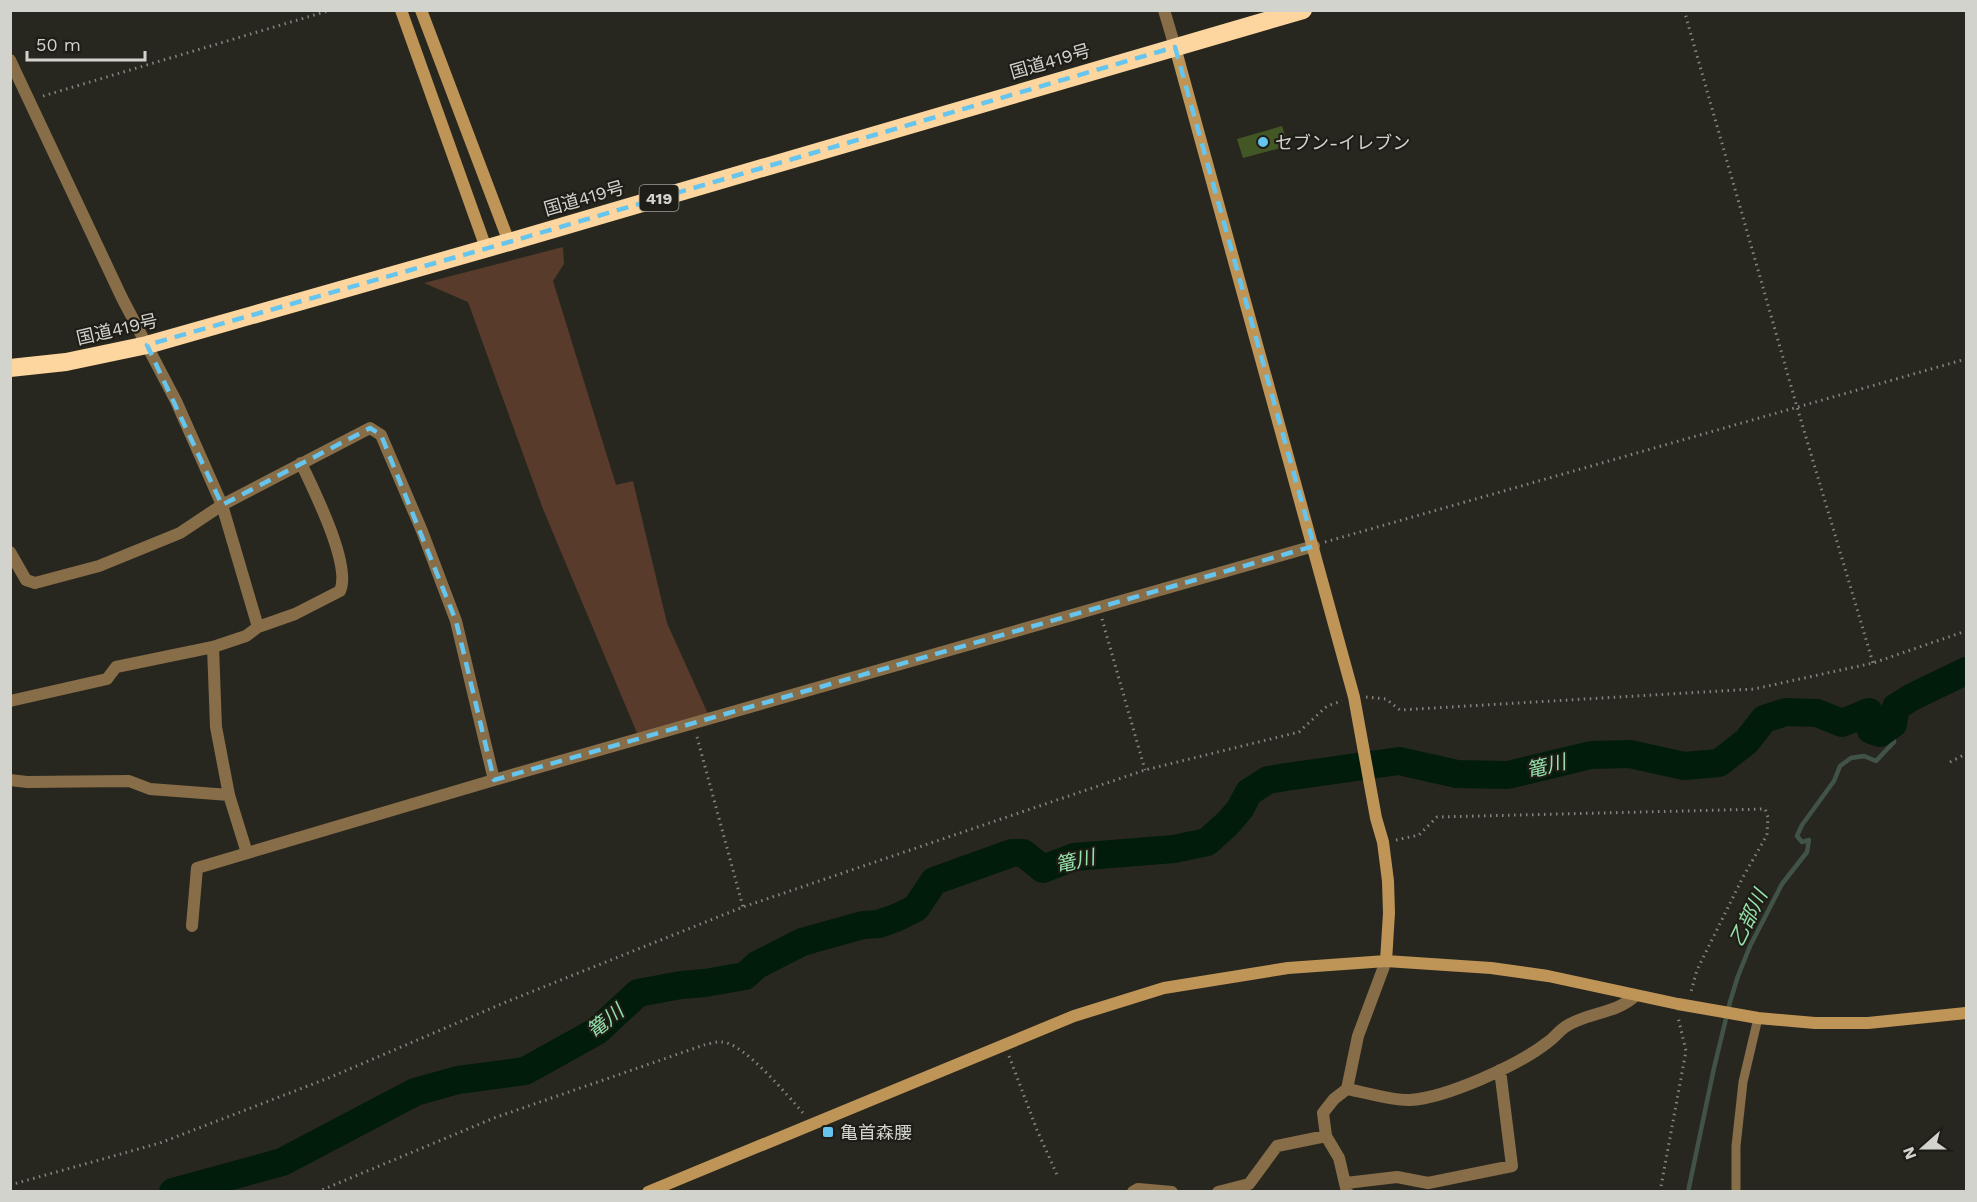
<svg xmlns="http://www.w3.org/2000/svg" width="1977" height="1202" font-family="'Work Sans','Noto Sans JP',sans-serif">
<rect width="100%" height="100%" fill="#28271f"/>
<path fill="#583b2a" d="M563,247L564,264L553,281L616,485L633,481L667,623L708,714L637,733L543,509L468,302L424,283Z"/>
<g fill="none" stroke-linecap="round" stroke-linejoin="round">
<path stroke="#415346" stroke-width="4.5" d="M1688,1192L1714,1068L1730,1002L1738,976L1750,946L1782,884L1807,852L1809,840L1802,842L1797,836L1802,825L1834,781L1840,766L1851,758L1864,756L1876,761L1894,742L1893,724"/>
<path stroke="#021c0b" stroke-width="28" d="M173,1192L282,1162L415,1092L458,1080L525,1071L597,1031L638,993L681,985L705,983L745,976L757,965L802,942L863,925L879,924L898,917L916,908L934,881L1012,853H1023L1043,869L1074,857L1174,849L1207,842L1228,823L1240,809L1249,792L1268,780L1286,777L1399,761L1457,774L1508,775L1591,755L1630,754L1684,766L1719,763L1747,741L1764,719L1786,712L1817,713L1842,723L1869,712L1871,730L1880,733L1893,724L1896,707L1912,697L1966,671"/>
</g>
<path fill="#435725" d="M1282,126L1288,146L1243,158L1237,139Z"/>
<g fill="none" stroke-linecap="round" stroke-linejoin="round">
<path stroke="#85847e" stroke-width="3" stroke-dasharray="1.5 4.5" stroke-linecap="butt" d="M1684,10L1797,407L1873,663
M43,96L331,10
M1325,542L1966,359
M1102,619L1145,770
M1366,697L1386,699L1400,710L1754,689L1873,663L1966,631
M697,737L743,907
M1950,762L1966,754
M1396,840L1419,835L1437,817L1765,809L1768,817L1767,835L1743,877L1697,970L1691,992
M1009,1056L1037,1130L1058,1177
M10,1185L160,1143L331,1077L506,1002L743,907L1145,770L1299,732L1327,706L1342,701
M317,1192L494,1118L704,1045C709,1044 717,1041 722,1042C744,1043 788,1096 803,1113
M1660,1192L1686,1051L1678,1017"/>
<path stroke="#876d48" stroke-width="9" d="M1736,1192V1146L1743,1082L1758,1018"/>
<path stroke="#876d48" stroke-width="12" d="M1164,10L1175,47
M10,60L122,298L176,401L222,505L258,627
M10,552L26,580L35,583L99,566L180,533L222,505L370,428L381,435L422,531L456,621L494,780
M213,647L216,727L229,795
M10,701L107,679L116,667L213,647L246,636L258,627L295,614L340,591C352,565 313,489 301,463
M10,780L27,782L129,781L150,789L229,795L247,853
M192,926L197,868L494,780L1314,546
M1347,1089C1364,1092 1394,1101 1410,1100C1446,1098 1519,1065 1548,1042C1554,1038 1559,1031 1565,1027C1587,1012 1614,1015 1635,996
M1346,1183L1397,1177L1428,1183L1512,1166L1500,1070
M1133,1192L1138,1189L1172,1192
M1218,1192L1249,1184L1277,1146L1326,1136
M1347,1192L1339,1158L1326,1136L1323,1113L1334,1099L1347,1089L1358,1036L1386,961"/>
<path stroke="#be9557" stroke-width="12" d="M401,10L486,248
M421,10L509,242
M1175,47L1354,697L1376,818L1383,842L1388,881L1389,913L1386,961
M648,1192L1074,1016L1164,988L1288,968L1386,961L1491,968L1548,976L1678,1004L1758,1018L1815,1023H1868L1966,1013"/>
<path stroke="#fcd69e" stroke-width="18" d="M10,368L66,362L147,345L509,242L1303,10"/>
</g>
<path fill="none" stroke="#65c5ee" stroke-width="4.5" stroke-dasharray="12 8" stroke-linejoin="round" d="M1175,47L1314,546L494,780L456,621L381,435L370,428L222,505L147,345L509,242Z"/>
<g fill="#65c5ee" stroke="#1e1d16" stroke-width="2">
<circle cx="1263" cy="142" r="6"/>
<rect x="822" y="1126" width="12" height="12" rx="3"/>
</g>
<g text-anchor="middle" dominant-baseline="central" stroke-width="4.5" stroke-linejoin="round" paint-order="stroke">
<rect fill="#1e1d16" stroke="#9d9c97" stroke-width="1.5" x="639.5" y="185" width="39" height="26" rx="4.5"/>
<g font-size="16" font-weight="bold" fill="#d3d3ce">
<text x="659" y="198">419</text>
</g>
<g font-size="18" fill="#d3d3ce" stroke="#1e1d16">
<text transform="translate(1050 61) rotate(-16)">国道419号</text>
<text transform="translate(584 198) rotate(-16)">国道419号</text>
<text transform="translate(117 329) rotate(-13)">国道419号</text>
</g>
<g font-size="18" fill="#d3d3ce" stroke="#1e1d16" text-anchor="start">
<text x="1275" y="142">セブン-イレブン</text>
<text x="840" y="1132">亀首森腰</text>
</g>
<g font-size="20" font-style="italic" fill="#95e2ab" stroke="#1e1d16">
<text transform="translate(1546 766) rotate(-14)">篭川</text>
<text transform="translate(1075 861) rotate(-13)">篭川</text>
<text transform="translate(1748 918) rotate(-64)">乙部川</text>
<text transform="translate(605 1021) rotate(-39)">篭川</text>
</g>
</g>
<rect width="1977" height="1202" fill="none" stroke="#d3d3ce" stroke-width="24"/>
<g transform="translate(1923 1148) rotate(249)" stroke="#1e1d16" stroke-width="4.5" paint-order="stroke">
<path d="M0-4.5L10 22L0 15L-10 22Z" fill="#d3d3ce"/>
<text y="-9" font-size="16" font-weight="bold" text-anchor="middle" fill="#d3d3ce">N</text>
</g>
<path d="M27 51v9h118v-9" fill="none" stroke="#d3d3ce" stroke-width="3"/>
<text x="36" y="51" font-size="18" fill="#d3d3ce" stroke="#1e1d16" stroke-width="4.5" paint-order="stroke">50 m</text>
</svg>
